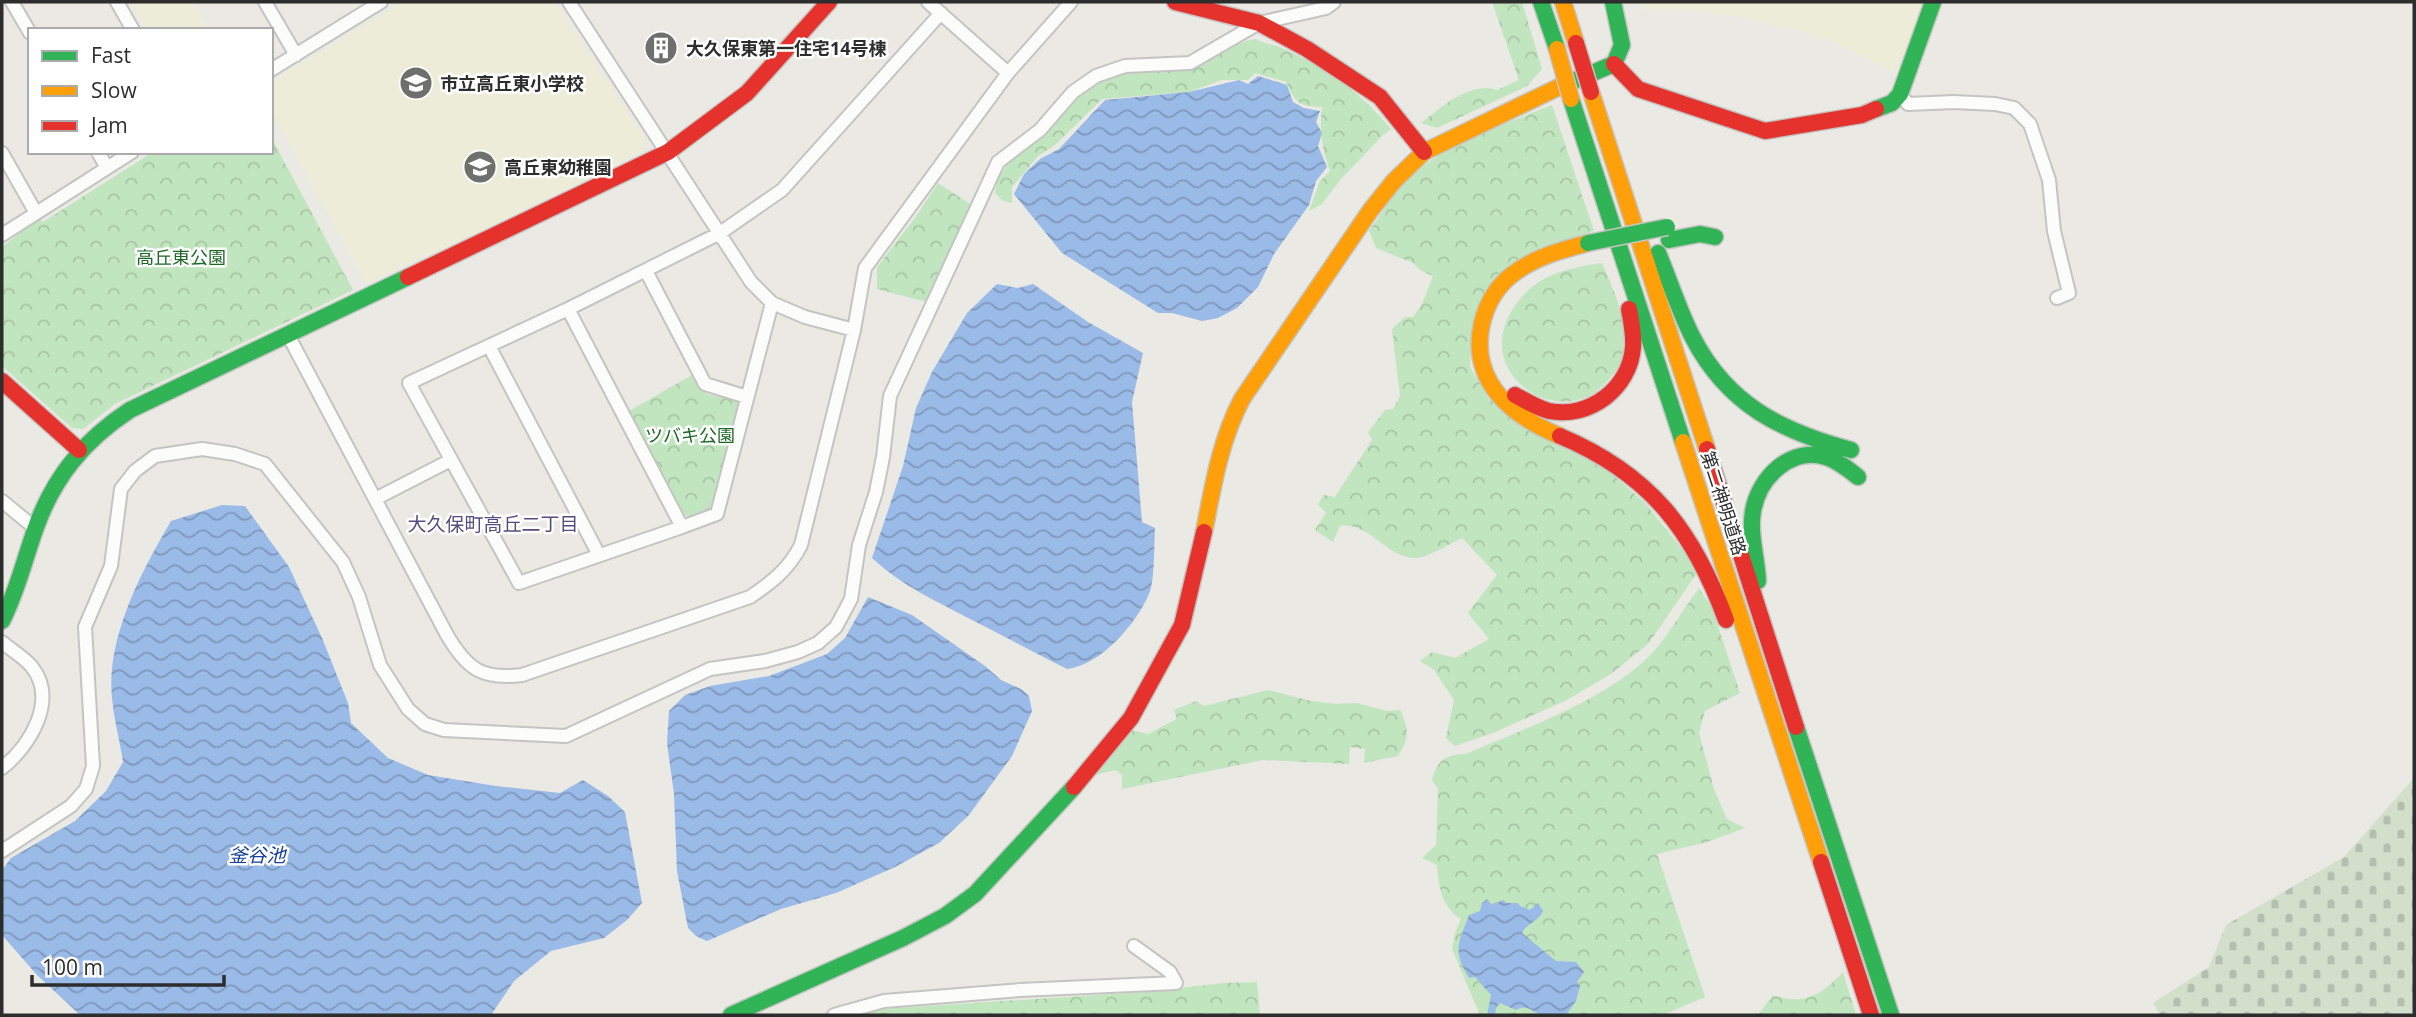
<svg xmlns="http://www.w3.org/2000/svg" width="2416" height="1017" font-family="'Open Sans','Noto Sans JP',sans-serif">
<defs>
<pattern id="forest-crowns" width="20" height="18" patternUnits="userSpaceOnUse" patternTransform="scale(1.75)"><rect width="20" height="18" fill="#c1e5be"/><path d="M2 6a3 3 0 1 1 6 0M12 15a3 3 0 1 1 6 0" fill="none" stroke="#a6c5a4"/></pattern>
<pattern id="cemetery-stones" width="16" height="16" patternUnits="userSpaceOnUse" patternTransform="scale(1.75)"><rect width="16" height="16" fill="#d1dfcb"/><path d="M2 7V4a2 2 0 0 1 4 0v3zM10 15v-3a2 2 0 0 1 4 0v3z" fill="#b4c0af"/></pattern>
<pattern id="water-waves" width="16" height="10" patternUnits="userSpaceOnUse" patternTransform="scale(1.75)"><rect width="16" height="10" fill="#9abae8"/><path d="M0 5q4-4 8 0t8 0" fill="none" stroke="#7e98bc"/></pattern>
</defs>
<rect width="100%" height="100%" fill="#eae9e3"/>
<path fill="#ececd9" d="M134,2H193L209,30H147L131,3Z
M403,2H554L647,141L638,154L461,241L366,283L271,110V82Z
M1639,2H1922L1906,50L1893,72L1829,40L1756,20L1692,10L1642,11Z"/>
<path fill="url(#forest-crowns)" d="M1492,2H1522L1542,69L1527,86L1437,128L1421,123C1442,107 1469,81 1497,90L1519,80Z
M1256,39C1264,44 1273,44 1282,48C1323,66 1363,94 1391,129L1382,136L1340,180L1322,204L1309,211L1320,181L1330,171C1322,149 1319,130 1322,107C1298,106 1296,103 1286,82L1255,73L1248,80H1222L1189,92L1102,99L1055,145L1038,156L1012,187V203L1003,201L995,193C997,174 1011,156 1028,146C1033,143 1037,142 1041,137C1064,113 1076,91 1107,76C1129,65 1165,76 1187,68C1211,61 1232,42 1256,39Z
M1552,105L1594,231L1534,252L1471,343L1470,367L1489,399L1606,469L1645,503L1699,570L1649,643L1611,674L1565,701L1493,733L1455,746L1446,738L1454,700L1434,670L1420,661L1432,652L1455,658L1489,639L1468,613L1497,575L1462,538C1451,543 1427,558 1416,558C1388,559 1368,521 1340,526L1333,542L1315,530L1326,513L1318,504L1324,495L1335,497L1372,440L1368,432L1385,410L1393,409L1400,396L1392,329L1405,317H1413L1422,304L1433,276L1420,270L1413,263L1376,248L1369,231C1386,206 1407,175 1433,159C1470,135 1512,121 1552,105Z
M271,137L353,290L115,404L83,429L72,428L2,366V247L39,218L43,222L153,152H271Z
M938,183L970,204L959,239L926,302L877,289V267L915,218Z
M1602,263C1610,283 1622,306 1624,329C1624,338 1623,358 1619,366C1617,370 1612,375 1609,379C1566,434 1476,379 1509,316C1529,277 1561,269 1602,263Z
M692,375L706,394L727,399L734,398L739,404L713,508L707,514L692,519L684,514L629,411Z
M1699,588L1712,608L1740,693L1705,711L1699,733L1714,789L1727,819L1745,828L1707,842L1657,854L1705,997L1663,1015H1480L1452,949L1455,933L1461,919C1441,906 1439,888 1437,865L1422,858L1436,845L1438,789L1432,780C1436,761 1446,754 1466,754C1525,728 1611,699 1655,650C1671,631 1684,608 1699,588Z
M1268,690L1311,701L1336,704L1357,703L1387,711L1400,710C1409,729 1410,737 1398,756L1364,763L1365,749L1350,747L1349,764L1263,760L1122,789V775L1115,770L1095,775L1131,730L1148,734L1177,719L1174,710L1196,701L1204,706Z
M1843,972L1856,1015H1758L1773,995C1805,1006 1821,995 1843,972Z
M1257,982L1260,1015H866L879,1009L1145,992L1224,983Z"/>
<path fill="url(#cemetery-stones)" d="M2414,778V1010L2410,1015H2160L2153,1003L2209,967L2226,925L2344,857Z"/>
<path fill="url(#water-waves)" d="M1258,76L1287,85L1293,102L1304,108L1320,111L1316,122L1322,133L1318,146L1327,167L1316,181L1309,205L1274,254L1258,287L1237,308L1218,318L1202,321L1172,313H1158L1062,253L1014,194L1024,174L1040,159L1059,149L1105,100L1189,92L1239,80L1248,84Z
M997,284L1018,288L1033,284L1088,322L1143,353L1132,402L1142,522L1155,528C1154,543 1155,582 1149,594C1136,624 1101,665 1067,669C1036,653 1005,637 974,621C938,602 902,586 872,558L903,466L916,408L932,372L967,313Z
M222,505L245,506L289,567L322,638L348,703L351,723L388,758L428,775L496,786L560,793L583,780L608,796L625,812L642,903L627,920L604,938L551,951L514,981L491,1015H80L37,975L2,935V870L11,858L75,821L106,791L123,762C120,741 114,720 112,698C106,638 141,572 171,521Z
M868,597L912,615L985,666L1001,680L1021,689L1029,696L1032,711L1012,756L969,815L939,843L895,867L836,893L781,909L707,941L696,936L688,928L677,871L674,794L667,743L669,711L685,695L710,686L769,676L827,654L845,638Z
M1487,899L1492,905L1503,900L1507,903H1518L1520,906L1530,910L1538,903L1543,911C1539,921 1527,923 1522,933L1556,961L1576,962L1584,972L1577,982L1580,986L1576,1001L1566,1015C1559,1015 1549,1017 1542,1015C1531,1012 1528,1003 1516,1010L1500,1003L1496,1008L1495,1015H1487L1491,995L1475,977L1469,978C1452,949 1458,945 1469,915L1480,911L1482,903Z"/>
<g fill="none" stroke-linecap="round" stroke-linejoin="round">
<defs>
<path id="street" d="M12,2L30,33
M117,2L133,30
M265,2L296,55
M569,2L751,282L772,303L805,317L854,330
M928,2L1008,73
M271,70L381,2
M1900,94L1908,104L1954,102L1995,104L2014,108L2030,124L2049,180L2054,231L2069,293L2057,298
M98,152L107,168
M2,153L36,213
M2,235L132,152
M646,271L705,384L747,397
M568,309L682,527L519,583L409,383L568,309L720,233L782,190L941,13
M288,335L447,635C467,669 482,680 522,675L750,597C772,582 789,569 801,545L854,330L865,268L1008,73L1071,2
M489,346L599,555
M375,499L451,460
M2,501L35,528
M682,527L717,514L772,303
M2,642C11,650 25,658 32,667C58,700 30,746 2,768
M2,851L71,806L86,789L93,766L85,627L111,566L121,489L135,471L155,456L202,449L235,454L265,464L343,562L359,597L380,665L408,709L425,724L444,730L566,736L710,669L765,661L798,652L818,643L836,627L851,599L859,545L876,492L883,457L890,396L998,162L1040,130L1073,92L1096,76L1125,66L1190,63L1259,23L1326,8L1334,2
M834,1015L884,1001L1020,990L1176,983L1170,972L1134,946"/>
<path id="fast" d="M1541,2L1557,49
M1559,87L1614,64L1622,45L1613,2
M1571,99L1683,442
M1876,109L1892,103L1900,94L1933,2
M1669,240L1700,234L1715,237
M1658,253C1670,281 1679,311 1693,338C1728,405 1781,431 1851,450
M1758,581C1757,558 1749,534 1753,511C1759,478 1790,446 1826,457C1838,461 1848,469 1858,477
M2,621C17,592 24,561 35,530C53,478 84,440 130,410L408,277
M1796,727L1891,1015
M731,1015L903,938L945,916L975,894L1074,787"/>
<path id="slow" d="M1563,2L1576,43
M1591,92L1707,449
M1560,436C1511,416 1469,381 1482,323C1487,303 1497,286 1513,274C1535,257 1562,250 1588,243
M1683,442L1821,862
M1204,532C1213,486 1220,441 1242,399L1370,211L1394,181L1424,152L1559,87"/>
<path id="jam" d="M1175,2L1259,23L1307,49L1380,97L1424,152
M1614,64L1638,89L1765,131L1862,115L1876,109
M408,277L668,152L747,93L829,2
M2,381L79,450
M1515,395C1526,401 1537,408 1549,411C1590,419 1630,388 1633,347C1634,334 1631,321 1629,309
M1560,436C1650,474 1693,530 1726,620
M1707,449L1796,727
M1074,787L1131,718L1182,625L1204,532
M1821,862L1871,1015"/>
</defs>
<use href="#street" stroke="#c4c4c3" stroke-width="16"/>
<use href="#fast" stroke="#c4c4c3" stroke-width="19"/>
<use href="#slow" stroke="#c4c4c3" stroke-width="19"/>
<use href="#jam" stroke="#c4c4c3" stroke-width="19"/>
<use href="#street" stroke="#fcfcfb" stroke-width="12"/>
<use href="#fast" stroke="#30b455" stroke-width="16"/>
<use href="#slow" stroke="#ff9f0a" stroke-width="16"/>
<use href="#jam" stroke="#e5322d" stroke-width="16"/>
<defs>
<path id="fast-bridge" d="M1588,243L1667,227"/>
<path id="slow-bridge" d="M1557,49L1571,99"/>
<path id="jam-bridge" d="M1576,43L1591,92"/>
</defs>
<use href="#fast-bridge" stroke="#c6c5c3" stroke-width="19" stroke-linecap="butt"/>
<use href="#slow-bridge" stroke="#c6c5c3" stroke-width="19" stroke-linecap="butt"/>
<use href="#jam-bridge" stroke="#c6c5c3" stroke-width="19" stroke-linecap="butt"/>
<use href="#fast-bridge" stroke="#30b455" stroke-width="16"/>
<use href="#slow-bridge" stroke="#ff9f0a" stroke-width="16"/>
<use href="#jam-bridge" stroke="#e5322d" stroke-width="16"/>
</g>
<defs>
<symbol id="building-disc" viewBox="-11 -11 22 22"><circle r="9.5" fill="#6f6f6d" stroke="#fff"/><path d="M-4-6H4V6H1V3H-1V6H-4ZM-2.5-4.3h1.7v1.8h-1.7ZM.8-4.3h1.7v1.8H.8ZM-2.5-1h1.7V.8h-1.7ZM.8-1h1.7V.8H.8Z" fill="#fff"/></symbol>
<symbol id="school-disc" viewBox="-11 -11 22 22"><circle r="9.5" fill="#6f6f6d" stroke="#fff"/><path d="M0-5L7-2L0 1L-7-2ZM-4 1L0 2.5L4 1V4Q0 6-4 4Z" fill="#fff"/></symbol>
</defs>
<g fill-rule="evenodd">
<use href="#building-disc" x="642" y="29" width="38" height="38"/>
<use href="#school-disc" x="397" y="64" width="38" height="38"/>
<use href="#school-disc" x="461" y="148" width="38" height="38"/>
</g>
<g text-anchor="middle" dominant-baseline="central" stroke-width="5" stroke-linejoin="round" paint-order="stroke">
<g font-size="18" font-weight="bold" fill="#2d2d2d" stroke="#fff" text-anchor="start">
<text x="686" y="48">大久保東第一住宅14号棟</text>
<text x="440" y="83">市立高丘東小学校</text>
<text x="504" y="167">高丘東幼稚園</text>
</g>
<g font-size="18" fill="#1e6827" stroke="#fff">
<text x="181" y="257">高丘東公園</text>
<text x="690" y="435">ツバキ公園</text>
</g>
<g font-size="18" fill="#2d2d2d" stroke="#fff">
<text transform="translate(1724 503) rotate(72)">第二神明道路</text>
</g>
<g font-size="19" fill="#554e7c" stroke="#fff">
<text x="493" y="524">大久保町高丘二丁目</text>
</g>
<g font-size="19" font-style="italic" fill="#143f9a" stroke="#fff">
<text x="257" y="855">釜谷池</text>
</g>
</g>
<rect width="2416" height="1017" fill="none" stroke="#2d2d2d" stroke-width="7"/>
<rect x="28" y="28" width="245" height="126" fill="#ffffff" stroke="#ababab" stroke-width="2"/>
<rect x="42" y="51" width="35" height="10" fill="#30b455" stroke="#ababab" stroke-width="2"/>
<text x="91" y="63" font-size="21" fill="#2d2d2d">Fast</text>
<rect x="42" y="86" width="35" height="10" fill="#ff9f0a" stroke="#ababab" stroke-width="2"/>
<text x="91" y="98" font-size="21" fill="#2d2d2d">Slow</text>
<rect x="42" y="121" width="35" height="10" fill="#e5322d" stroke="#ababab" stroke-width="2"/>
<text x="91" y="133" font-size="21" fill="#2d2d2d">Jam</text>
<path d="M32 975v10h192v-10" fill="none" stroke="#2d2d2d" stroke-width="3.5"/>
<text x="42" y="975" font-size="21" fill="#2d2d2d" stroke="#ffffff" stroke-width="5" paint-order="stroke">100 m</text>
</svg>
